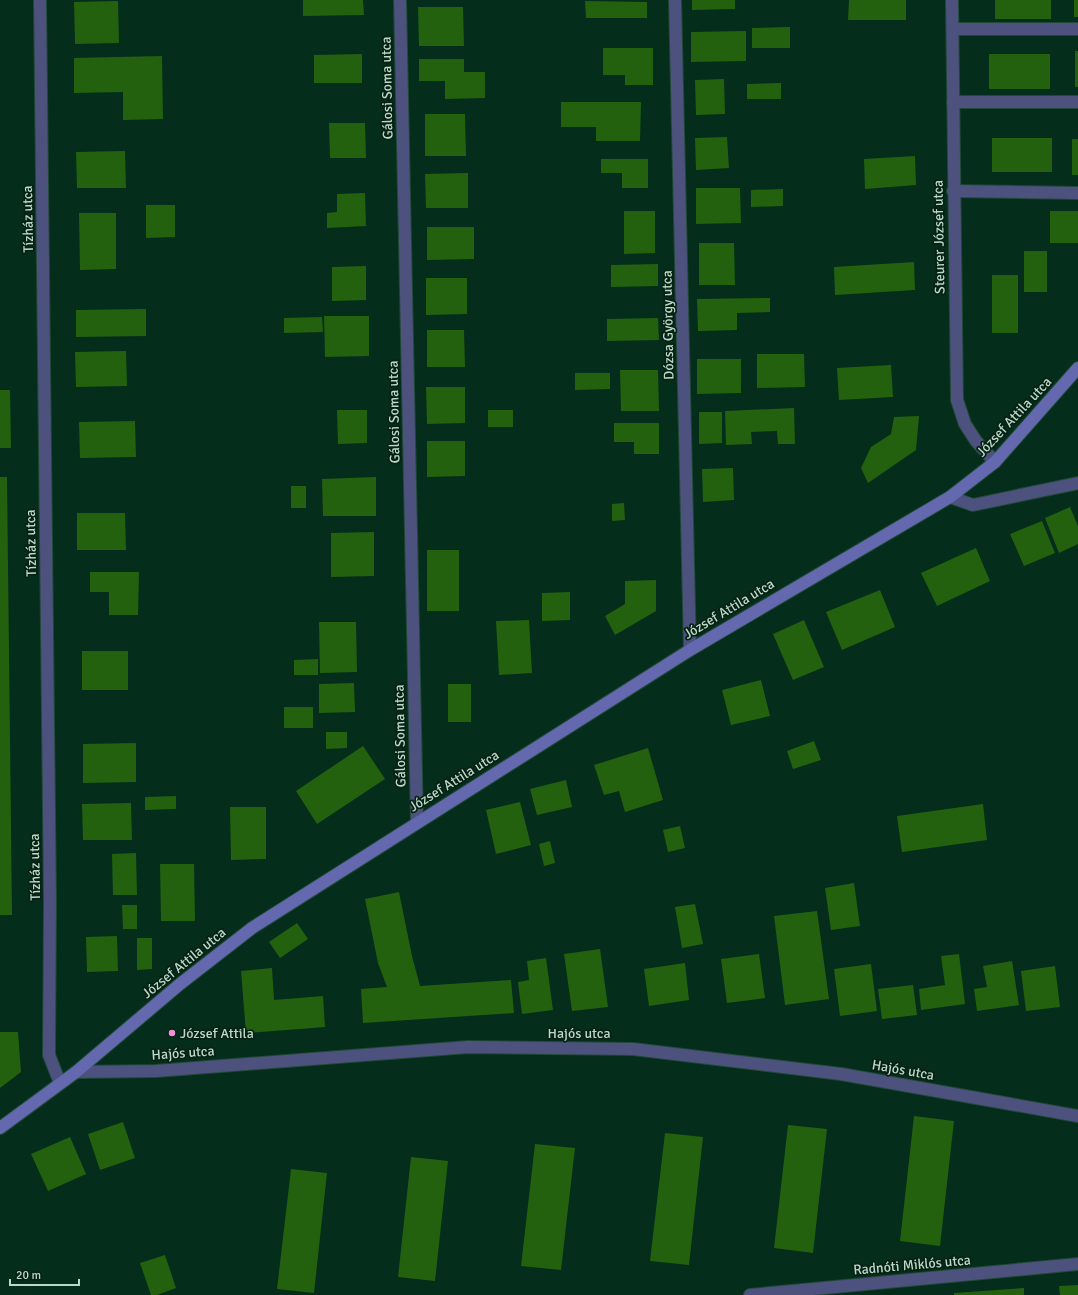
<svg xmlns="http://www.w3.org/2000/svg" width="1078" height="1295" font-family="Signika,sans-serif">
<rect width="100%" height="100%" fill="#042d1b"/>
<path fill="#23610f" d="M303,0H363L364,15L303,16Z
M692,0H735V9L692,10Z
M849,0H906V20H848Z
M995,0H1051V19H995Z
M1074,0H1078V17H1074Z
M118,1L119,43L75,44L74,2Z
M585,1L647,2V18H586Z
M418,7H463L464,46H419Z
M790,27V48H752V28Z
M746,31V61L691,62V32Z
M603,48H653V85H625V75H603Z
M1075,51H1078V87H1075Z
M362,54V83H314V55Z
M989,54H1050V89H989Z
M162,56L163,119L123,120V92L74,93V58Z
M419,59H464V72H485V98L445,99V81H419Z
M724,79L725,114L696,115L695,80Z
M781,83V99H747V84Z
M561,102H641L640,141H596V127H561Z
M425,114H465L466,156H425Z
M329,123H365L366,158H330Z
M727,137L729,168L696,170L695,138Z
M992,138H1052V172H992Z
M1072,139H1078V175H1072Z
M125,151L126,188H77L76,152Z
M915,156L916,185L865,189L864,159Z
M601,159H648V188H622V173H601Z
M468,173V208H426L425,174Z
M696,188H740L741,223L696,224Z
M783,189V206L751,207V190Z
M365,193L366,226L327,228V213L337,212V194Z
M146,205H175V237L146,238Z
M624,211H655V253L624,254Z
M1050,211H1078V243H1050Z
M79,213H116V269L80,270Z
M427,227H474V259L427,260Z
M699,243H734L735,285H699Z
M1024,251H1047V292H1024Z
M914,262L915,290L835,295L834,267Z
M658,264V286L611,287V265Z
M366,266V300L332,301V267Z
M992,275H1018V333H992Z
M426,278H467V314L426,315Z
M770,298V312L737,313V330L698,331L697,299Z
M146,309V336L76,337V310Z
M324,316H369V356L325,357Z
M322,317L323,332L284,333V318Z
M658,318L659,340L607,341V319Z
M427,330H464L465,367H427Z
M126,351L127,386L76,387L75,352Z
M757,354H804L805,387L757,388Z
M697,359H741V393L697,394Z
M891,365L893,397L839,400L837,368Z
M620,370H658L659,411H621Z
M575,373H610V389L575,390Z
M426,387H465V423L427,424Z
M0,390H10L11,448H0Z
M794,408L795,444H778L777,431L751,432L752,444L726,445L725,411Z
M337,410H367V443L338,444Z
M488,410H513V427H488Z
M699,412H722V443L699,444Z
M919,416L916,450L868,483L861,468L871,447L891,434L894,417Z
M135,421L136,457L80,458L79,422Z
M614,423H659V454H634V442H614Z
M427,441H465V476L427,477Z
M733,468L734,500L703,502L702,469Z
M0,477H7L12,915H0Z
M376,477V516H323L322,479Z
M291,486H306V508H291Z
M624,503L625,520L612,521V504Z
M1070,507L1078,526V544L1059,553L1045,518Z
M77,513H125L126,550H77Z
M1042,521L1055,553L1024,566L1010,534Z
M374,532V576L331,577V533Z
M976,548L990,581L937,606L921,573Z
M427,550H459V611H427Z
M90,572H139L138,615H109V592H90Z
M656,580V611L615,635L605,616L625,604V581Z
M880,590L895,627L842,650L826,612Z
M570,592V620L542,621V593Z
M529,620L532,673L499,675L496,621Z
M804,620L824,667L793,680L773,634Z
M319,622H356L357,672L320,673Z
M82,651H128V690H82Z
M318,659V675H294V660Z
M761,680L770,716L731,725L722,690Z
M354,683L355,712L319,713V684Z
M448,684H471V722H448Z
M284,707H313V728H284Z
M326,732H347V748L326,749Z
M814,741L821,760L793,769L787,751Z
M136,743V782L83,783V744Z
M363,746L385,779L317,824L296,791Z
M648,748L663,800L625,812L619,791L604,795L594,765Z
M566,780L572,807L537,815L530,789Z
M176,796V809L145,810V797Z
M520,802L531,845L496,854L486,810Z
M131,803L132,840H83L82,804Z
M983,804L987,840L902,852L897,816Z
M230,807H266V859L231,860Z
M680,826L685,848L668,852L663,830Z
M550,841L555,863L544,866L539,844Z
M136,853L137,895H113L112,854Z
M160,864H194L195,921H161Z
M854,883L860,926L831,930L825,888Z
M399,892L412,956L420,986L511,980L514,1013L363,1023L361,989L387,987L378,963L365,899Z
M695,904L703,944L682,948L675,907Z
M122,905H137V929H123Z
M817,911L829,999L785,1005L774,916Z
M297,923L308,939L280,958L269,942Z
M117,936L118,971L87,972L86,937Z
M137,938H152V969L137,970Z
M600,949L608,1007L572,1011L564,954Z
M759,954L765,998L727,1003L721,959Z
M959,954L965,1004L921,1010L919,989L945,985L941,956Z
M546,958L553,1010L522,1014L518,982L529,980L527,961Z
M1012,961L1019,1005L977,1011L974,989L987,987L983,966Z
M685,963L689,1000L649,1006L644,969Z
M871,964L877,1011L840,1016L834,969Z
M1055,966L1060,1007L1026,1011L1021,971Z
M272,968L274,1000L323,996L325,1027L246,1033L241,971Z
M913,985L917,1015L882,1019L878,989Z
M0,1032H18L21,1072L0,1088Z
M914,1116L954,1121L940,1246L900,1241Z
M123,1122L135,1158L100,1170L88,1134Z
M788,1125L827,1129L813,1253L774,1248Z
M665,1133L703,1137L689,1265L650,1261Z
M70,1137L86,1174L48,1191L31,1154Z
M535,1144L575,1148L561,1270L521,1266Z
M411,1157L448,1161L435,1281L398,1277Z
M291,1169L327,1173L314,1293L277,1289Z
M165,1255L176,1288L157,1295H151L140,1263Z
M1078,1285V1295H1060L1059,1286Z
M1024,1288V1295H954V1293Z"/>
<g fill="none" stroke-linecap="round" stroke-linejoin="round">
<defs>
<path id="lane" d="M953,29H1078
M953,102H1078
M953,191L1078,193"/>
<path id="street" d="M40,0L50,901L49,1055L60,1083
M400,0L417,823
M675,0L690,650
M952,0L957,400L965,424L976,441L995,462
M950,497L973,505L1078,483
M76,1072L156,1071L468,1047L633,1049L841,1074L1078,1116
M750,1295L1078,1264"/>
<path id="secondary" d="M0,1128L76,1072L180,984L252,928L690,650L950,497L995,462L1078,368"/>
</defs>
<use href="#lane" stroke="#214937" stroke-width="14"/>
<use href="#street" stroke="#214937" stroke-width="14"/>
<use href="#secondary" stroke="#214937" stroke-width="14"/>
<use href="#lane" stroke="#4d517d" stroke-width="12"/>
<use href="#street" stroke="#4d517d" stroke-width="12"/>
<use href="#secondary" stroke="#6468ae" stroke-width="12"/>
</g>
<circle fill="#f391d5" stroke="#092115" stroke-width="1.5" cx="172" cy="1033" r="4"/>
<g text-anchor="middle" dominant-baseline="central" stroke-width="3.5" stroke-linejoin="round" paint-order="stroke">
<g font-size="14" fill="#b8dbc7" stroke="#092115">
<text transform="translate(387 88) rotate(-91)">Gálosi Soma utca</text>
<text transform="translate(28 219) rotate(-91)">Tízház utca</text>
<text transform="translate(939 237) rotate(-91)">Steurer József utca</text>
<text transform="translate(668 325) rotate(-91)">Dózsa György utca</text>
<text transform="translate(394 412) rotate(-91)">Gálosi Soma utca</text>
<text transform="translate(1014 417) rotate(-47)">József Attila utca</text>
<text transform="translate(31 543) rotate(-91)">Tízház utca</text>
<text transform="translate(729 609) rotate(-31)">József Attila utca</text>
<text transform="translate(400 736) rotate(-91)">Gálosi Soma utca</text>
<text transform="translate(454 781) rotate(-32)">József Attila utca</text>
<text transform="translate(35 867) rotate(-91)">Tízház utca</text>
<text transform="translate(184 963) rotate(-39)">József Attila utca</text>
<text x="579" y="1033">Hajós utca</text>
<text transform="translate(183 1053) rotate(-4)">Hajós utca</text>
<text transform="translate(903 1070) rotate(10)">Hajós utca</text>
<text transform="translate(912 1265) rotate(-5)">Radnóti Miklós utca</text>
</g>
<g font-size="14" fill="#b8dbc7" stroke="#092115" text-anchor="start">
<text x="180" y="1033">József Attila</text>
</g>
</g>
<path d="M10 1279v6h69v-6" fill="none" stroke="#b8dbc7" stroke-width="2"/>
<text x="16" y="1279" font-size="12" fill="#b8dbc7" stroke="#092115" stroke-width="3" paint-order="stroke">20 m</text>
</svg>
